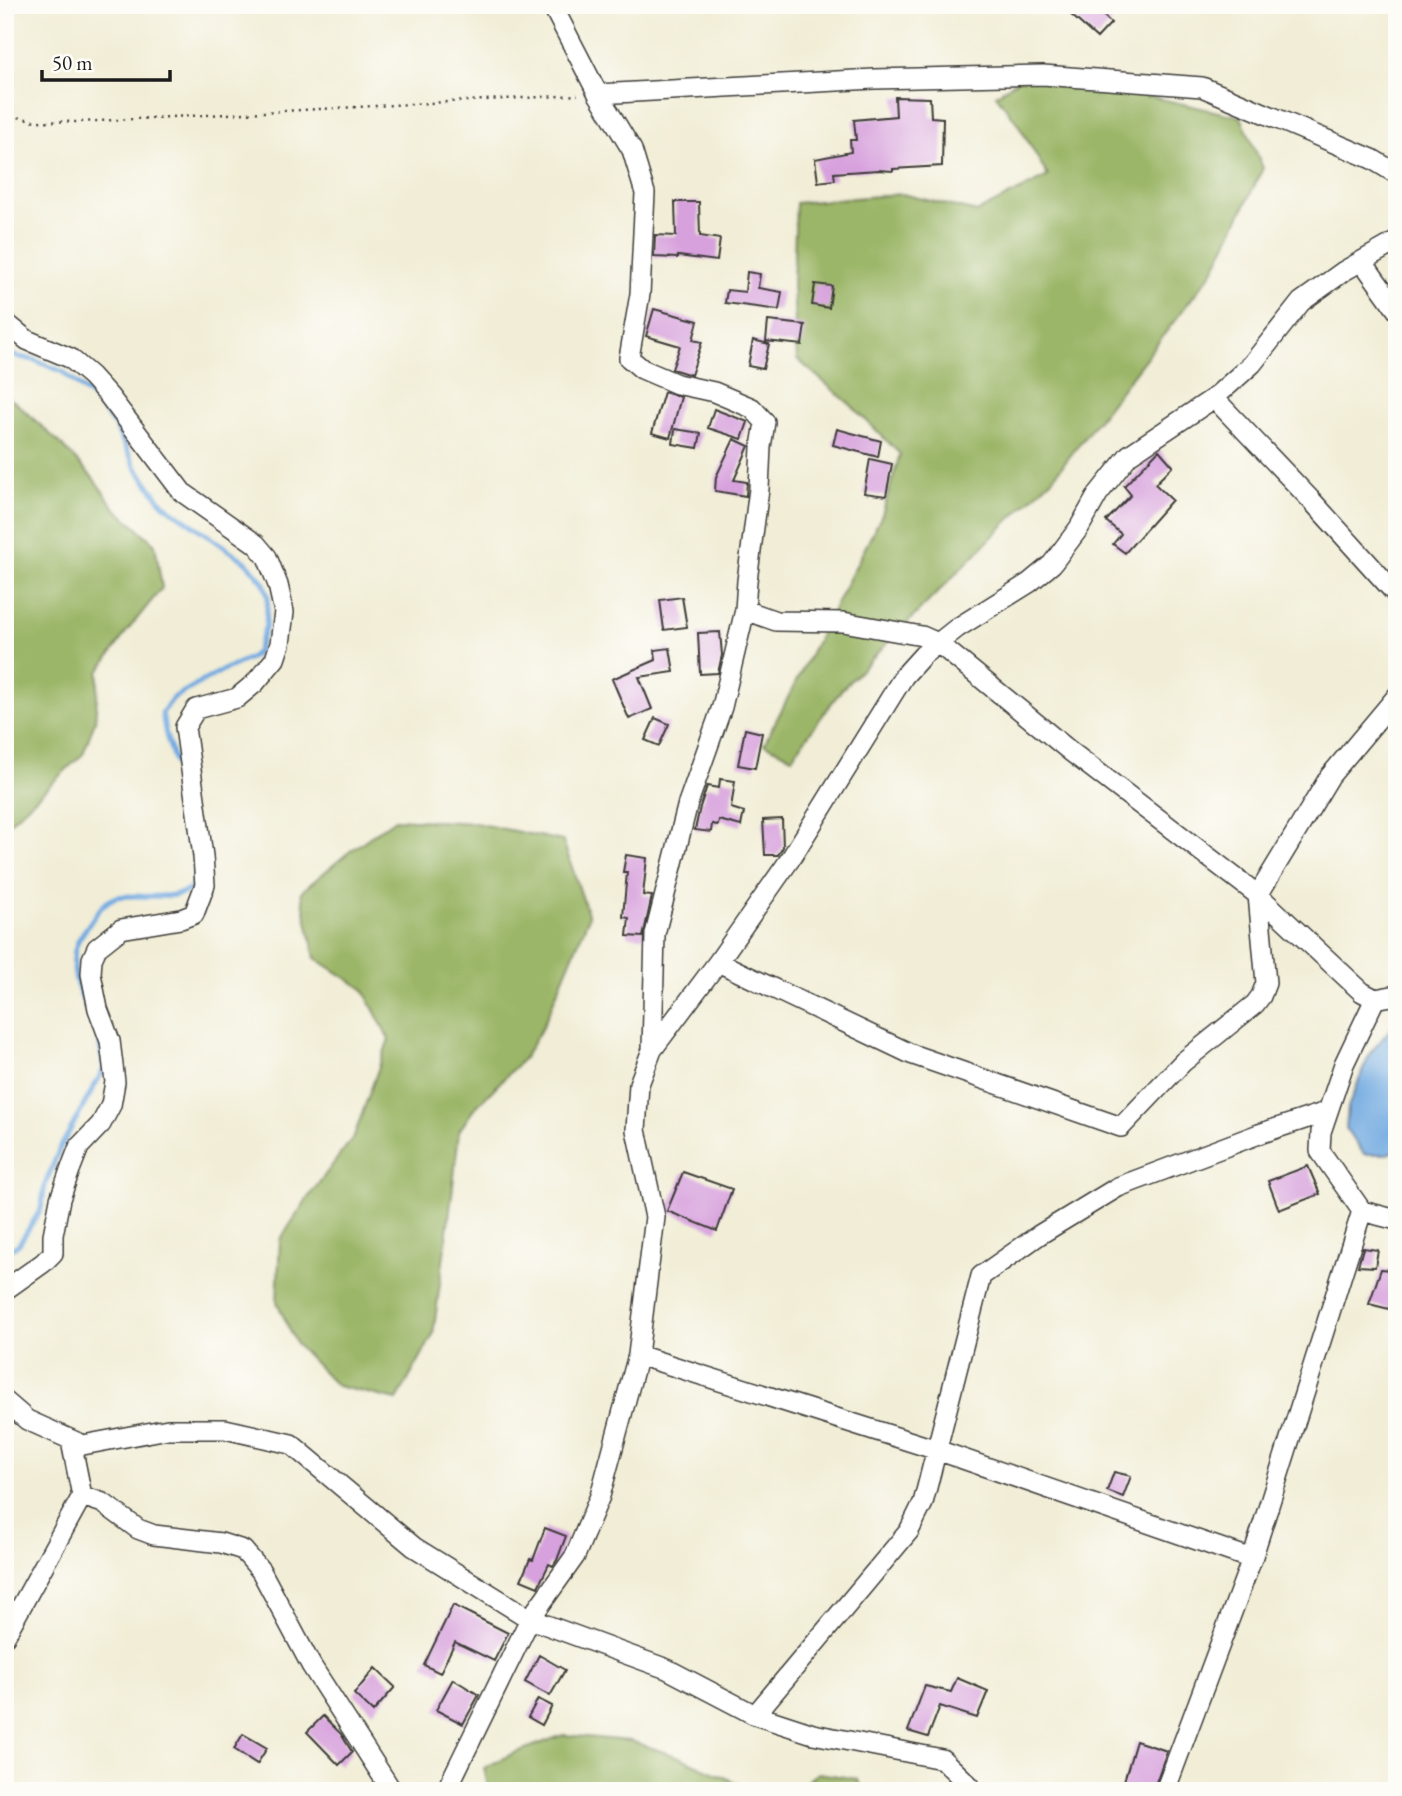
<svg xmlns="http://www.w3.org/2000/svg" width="1402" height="1796" font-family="'EB Garamond',serif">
<rect width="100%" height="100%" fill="#fdfcf7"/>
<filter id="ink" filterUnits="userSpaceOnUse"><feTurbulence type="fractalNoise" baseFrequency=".0143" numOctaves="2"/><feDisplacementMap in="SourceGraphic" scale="14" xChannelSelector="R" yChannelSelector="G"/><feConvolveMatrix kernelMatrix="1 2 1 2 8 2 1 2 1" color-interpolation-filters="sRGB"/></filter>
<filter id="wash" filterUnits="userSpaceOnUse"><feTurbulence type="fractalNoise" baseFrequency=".00686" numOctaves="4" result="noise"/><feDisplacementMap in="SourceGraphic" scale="28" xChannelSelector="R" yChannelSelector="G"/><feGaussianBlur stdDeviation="1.57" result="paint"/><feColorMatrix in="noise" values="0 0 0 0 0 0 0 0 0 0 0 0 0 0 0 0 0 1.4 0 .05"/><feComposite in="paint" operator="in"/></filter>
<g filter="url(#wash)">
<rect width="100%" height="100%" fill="#f1edd6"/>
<path fill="#9bb667" stroke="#5c6942" stroke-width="2" d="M1029,72L1086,82L1241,117L1263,168L1213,271L1053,478L1007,522L842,689L792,757L764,744L882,515L900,454L852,406L797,359L793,285L796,203L902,194L977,212L1048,176L1018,124L996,95Z
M5,396L15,402L61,444L93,478L115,508L155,544L162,588L127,631L99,672L95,721L83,754L5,827Z
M395,819L475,823L563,841L589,917L543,1026L524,1058L474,1109L459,1131L452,1195L433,1335L397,1400L337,1386L296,1344L277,1302L280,1240L307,1199L354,1136L389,1039L363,989L315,958L301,892L349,852Z
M563,1735L631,1741L679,1757L755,1791H489L484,1768L512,1754Z
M818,1773L857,1779L864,1791H793Z"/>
<path fill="#72aae1" stroke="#47637e" stroke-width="2" d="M1397,1021V1150L1387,1154H1364L1346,1129L1348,1107L1370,1053Z"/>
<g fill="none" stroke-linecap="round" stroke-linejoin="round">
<path stroke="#72aae1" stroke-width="5" d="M5,354L34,360L63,372L93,398L115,426L136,468L163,504L246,562L264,583L268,596L266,625L257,652L250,658L221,671L173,698L162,713L166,735L181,781L191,841
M94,1024C82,999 66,969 78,941C82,933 88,926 93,918C98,910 108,899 117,897C142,893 168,902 191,889L196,871
M5,1253L19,1244L41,1209L45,1185L59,1150L104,1069L98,1033"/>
</g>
<g id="blocks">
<path fill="#d7a1dd" d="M1060,5H1093L1111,23L1097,38Z
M895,97L930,98L931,117L943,118L942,166L893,169V171L878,170L834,173L835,180L818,182L815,159L851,152L850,140H856L854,120L896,116Z
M675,202H699L700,236L720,239L717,261L678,256V258L654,257L655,235L676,236Z
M747,272L760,274L758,288L782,292L779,310L725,303L727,290L745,292Z
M815,284L832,286L829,308L812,305Z
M654,309L698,321L693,340L702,342L691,375L672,369L680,346L646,336Z
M768,321L805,325L802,345L766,341Z
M753,340L769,344L763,369L748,366Z
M664,392L681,397L670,438L652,433Z
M714,409L748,422L742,439L708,428Z
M675,429L701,433L698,448L673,444Z
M837,429L881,441L878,457L833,445Z
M734,439L749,446L734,480L747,482L746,496L715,491L716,477Z
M1159,450L1173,466L1155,484L1172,500L1125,553L1113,544L1121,534L1106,521L1131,495L1124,486Z
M870,459L892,464L886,496L864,493Z
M682,597L687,627L664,630L660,600Z
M720,632L722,655L718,673L700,674L698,633Z
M670,648L674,672L639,677L652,709L629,719L612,679L656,660L655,650Z
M655,718L669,724L659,746L645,740Z
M745,729L762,733L755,768L738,765Z
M720,779L735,781L731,808L744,812L741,826L719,820L718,825L712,824L711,832L695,830L700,807L707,786L719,788Z
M782,819L783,847L778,855H765L763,820Z
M626,855L647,858L643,895L652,896L643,937L627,936L629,918L623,917L627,872H623Z
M1308,1166L1320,1194L1279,1210L1268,1181Z
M683,1172L732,1189L717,1231L667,1211Z
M1363,1248L1378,1250L1375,1267L1358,1266Z
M1381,1269L1397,1271V1311L1369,1304Z
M1114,1472L1131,1476L1123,1497L1107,1491Z
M545,1528L566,1536L557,1560L553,1566L549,1564L538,1587L521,1580L530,1559L533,1560Z
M453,1605L508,1633L494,1661L455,1642L440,1673L424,1665Z
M539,1655L565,1670L550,1696L525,1682Z
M375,1668L395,1687L373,1712L354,1694Z
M957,1678L988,1691L977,1718L940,1706L928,1737L908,1731L925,1686L951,1692Z
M453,1679L479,1695L463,1724L436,1710Z
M538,1699L552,1706L542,1725L528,1717Z
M323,1716L341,1734L352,1752L339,1765L307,1732Z
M243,1734L267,1748L257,1764L234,1749Z
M1136,1741L1167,1751L1153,1791H1121Z"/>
</g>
</g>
<g filter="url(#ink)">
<use href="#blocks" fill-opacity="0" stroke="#3c3b38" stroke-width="2"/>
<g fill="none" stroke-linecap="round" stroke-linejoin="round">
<defs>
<path id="minor" d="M552,5L598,94L632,150L645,193L640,294L629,358L642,369L677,384L714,392L752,408L765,422L761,447L759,489L747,581L745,610L722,707L688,803L655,934L652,1050
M598,94L874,79L1043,75L1202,87L1372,159L1397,174
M1362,261L1397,310
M5,322L27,340L70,358L91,376L109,396L182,492L256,544L267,557L278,585L284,612L280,644L275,659L255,683L237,698L196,709L185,727L203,856L205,885L194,914L181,919L121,929L97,948L92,959L91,974L98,1009L110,1041L115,1082L111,1105L101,1124L79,1147L70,1170L60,1199L53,1235V1253L43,1263L5,1290
M1214,398L1312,501L1397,595
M745,610L776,621L843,622L922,636L938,643L1070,751L1258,895L1362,992L1375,999L1397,995
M718,962L911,1054L1121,1127L1183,1062L1255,1004L1261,996L1266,983L1258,895L1330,776L1397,696
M1375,999L1344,1064L1321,1132L1320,1151L1362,1211L1397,1220
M638,1355L937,1450L1252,1559
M5,1401L27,1420L83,1445L168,1429H225L291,1444L414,1547L530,1619L667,1669L755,1715L813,1734L942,1759L970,1786L972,1791
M82,1496L103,1503L138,1529L154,1535L221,1543L243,1550L261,1571L311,1665L392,1791
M5,1636L82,1496L71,1441
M755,1715L909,1531L923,1503L981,1276L1039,1235L1118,1187L1259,1134L1326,1112
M446,1791L530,1619L575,1556L600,1496L638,1355L655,1217L636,1130L639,1084L652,1050L718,962L791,858L904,676L923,655L957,628L1029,583L1052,564L1079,528L1098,494L1129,455L1214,398L1252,364L1301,302L1344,271L1397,241
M1165,1791L1252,1559L1362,1211"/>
</defs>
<use href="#minor" stroke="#3c3b38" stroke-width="22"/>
<path stroke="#3c3b38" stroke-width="2.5" stroke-dasharray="2 5" stroke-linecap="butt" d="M5,114L35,121L79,122L578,95"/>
<use href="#minor" stroke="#fff" stroke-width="19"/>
</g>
</g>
<rect width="1402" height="1796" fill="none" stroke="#fdfcf7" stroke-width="28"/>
<path d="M42 70v10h128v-10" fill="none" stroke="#1c1c1c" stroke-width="3.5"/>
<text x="52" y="70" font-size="21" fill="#1c1c1c" stroke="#fdfcf7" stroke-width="5" paint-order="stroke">50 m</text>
</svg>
